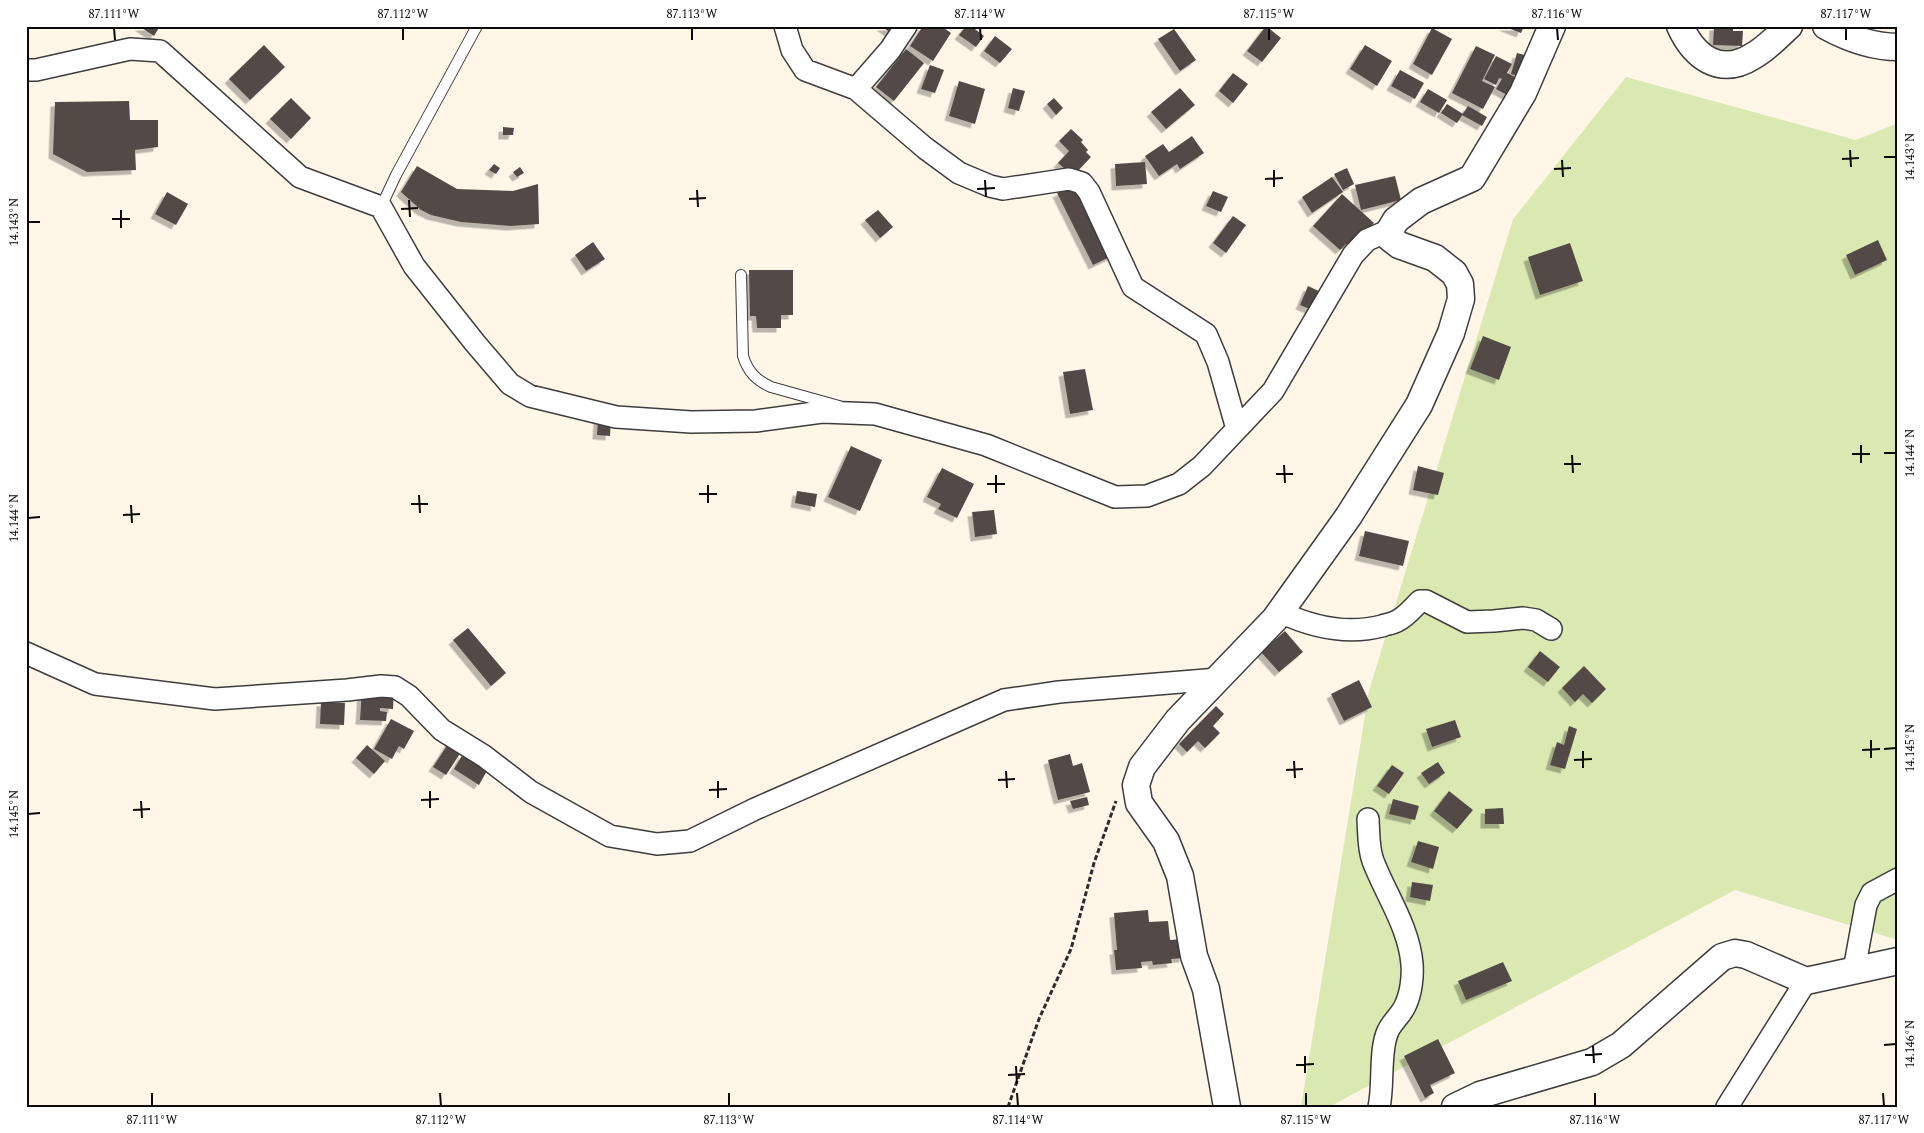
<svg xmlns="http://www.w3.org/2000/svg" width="1924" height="1133" font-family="Spectral,serif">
<defs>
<filter id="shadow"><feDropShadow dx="-4.5" dy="4.5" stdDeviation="0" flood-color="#0004"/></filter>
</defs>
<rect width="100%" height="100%" fill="#fff6e8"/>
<path fill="#dae9b2" d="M1626,77L1856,140L1898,123V940L1735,890L1329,1107H1301L1369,691L1513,219Z"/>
<path fill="#534947" filter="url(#shadow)" d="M139,26H160L154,36Z
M881,26H901L895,36Z
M923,26H941L951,33L933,61L910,46Z
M966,26H971L984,36L976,47L959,35Z
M1266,26L1281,38L1262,62L1247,51Z
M1503,26H1524L1521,33Z
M1714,26H1733V31H1743L1742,46L1713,45Z
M1432,28L1452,39L1432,75L1413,64Z
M1174,29L1196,60L1180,71L1158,39Z
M995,36L1012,49L1000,63L984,51Z
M264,45L285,67L250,100L229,79Z
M1365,45L1392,61L1377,86L1350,69Z
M1476,46L1495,55L1482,81L1495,87L1483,109L1452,93Z
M906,49L924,63L894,101L876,87Z
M1517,53L1532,57L1526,78L1511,74Z
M1496,56L1512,64L1507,73L1523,81L1514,99L1496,89L1502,79L1499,78L1496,85L1484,79Z
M930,65L944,70L935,93L921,89Z
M1400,70L1424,83L1415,99L1391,86Z
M1233,73L1248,84L1233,103L1219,91Z
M959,81L985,89L975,124L949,116Z
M1013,88L1025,91L1019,111L1008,108Z
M1180,88L1195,105L1166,129L1151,112Z
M1428,89L1447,100L1439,113L1420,102Z
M291,98L311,118L291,139L270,119Z
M1054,98L1063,108L1056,115L1047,104Z
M129,101L130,120H158V147L135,150L136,170L87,172L53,154L55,102Z
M1447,104L1463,114L1457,123L1441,113Z
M1468,106L1487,117L1482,126L1462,115Z
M503,127L514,128L513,135H503Z
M1071,129L1083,140L1081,142L1088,150L1086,152L1091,157L1073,176L1058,163L1069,151L1059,141Z
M1192,136L1204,153L1180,169L1177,164L1159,176L1145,156L1163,144L1169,152Z
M1145,162L1147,184L1116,186L1115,164Z
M494,164L500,168L496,174L489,170Z
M417,166L457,189L513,191L538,184L539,224L511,226L461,222L431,215L421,210L401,192Z
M520,167L524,173L517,177L513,172Z
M1347,168L1354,184L1343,190L1334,174Z
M1395,176L1401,200L1361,210L1355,185Z
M1332,177L1343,192L1312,213L1302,197Z
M1076,184L1112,256L1093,265L1057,193Z
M1213,191L1228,197L1221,212L1206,206Z
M167,192L188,204L176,225L155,214Z
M1342,194L1374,223L1365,232L1362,230L1348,245L1346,244L1340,250L1313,226Z
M878,210L893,227L880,238L865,220Z
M1233,216L1246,225L1226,253L1213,243Z
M1878,240L1887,260L1855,275L1846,255Z
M593,242L605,259L586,271L575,255Z
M1570,243L1583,281L1540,295L1528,257Z
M749,270H793V315H781V328H757L756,316H750Z
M1308,286L1325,294L1317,312L1300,305Z
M1483,336L1511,347L1499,380L1470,369Z
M1085,369L1093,410L1070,414L1063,372Z
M598,418H611L610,436L597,435Z
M851,446L882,460L860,511L828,497Z
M1418,466L1444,473L1438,495L1413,490Z
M942,468L974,484L957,518L938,509L941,504L927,497Z
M797,491L817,494L815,507L795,503Z
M994,510L997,534L975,537L972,512Z
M1365,531L1409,541L1403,566L1359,556Z
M468,628L506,673L491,686L453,640Z
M1285,631L1303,652L1279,672L1261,652Z
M1540,651L1560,667L1548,682L1528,667Z
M1584,666L1606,689L1592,703L1583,694L1575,702L1562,688Z
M1359,680L1372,707L1344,721L1331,694Z
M362,689L394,690L393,709L380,708V711L387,712L386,721L360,720Z
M321,702L345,703L344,725L320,724Z
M1216,706L1224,714L1213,726L1220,733L1205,748L1198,741L1187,752L1179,744Z
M391,719L414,731L404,749L399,746L392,759L374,749Z
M1455,720L1461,737L1432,747L1426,729Z
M1569,726L1577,729L1565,769L1550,765L1557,742L1564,745Z
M450,741L463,749L446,775L433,767Z
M367,745L385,761L374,774L356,758Z
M463,754L488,769L479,785L454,769Z
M1070,754L1073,766L1082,763L1090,792L1058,800L1048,760Z
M1438,762L1445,773L1429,784L1421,773Z
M1392,765L1404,773L1389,794L1377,786Z
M1449,791L1473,810L1457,829L1434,811Z
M1087,797L1089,805L1073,809L1070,801Z
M1393,799L1419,806L1415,820L1389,814Z
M1503,808L1504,824H1485V809Z
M1418,841L1439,847L1433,869L1411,862Z
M1412,882L1433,885L1430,901L1410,897Z
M1148,910L1149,922L1168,921L1170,940L1183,939L1184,958L1171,959L1172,963L1153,965L1152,961L1141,962L1142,968L1116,970L1114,950H1117L1114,913Z
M1503,962L1512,981L1466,1000L1458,981Z
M1438,1039L1455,1073L1430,1085L1434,1093L1425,1098L1404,1056Z"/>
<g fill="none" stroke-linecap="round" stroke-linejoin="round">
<defs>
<path id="service" d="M381,207L396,175L477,26
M741,275L743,356C748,372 756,380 771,387L839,406"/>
<path id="minor" d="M785,26L792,50L805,70L856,89L925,148L959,173L990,186L1003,189L1069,179L1082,183L1089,192L1133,287L1206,334L1218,362L1237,429
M26,70H36L130,49L160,51L300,177L381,207L414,266L475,343L510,384L530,396L616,417L691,422L756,421L822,412L875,414L986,445L1115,497L1147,496L1179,484L1202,466L1273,391L1353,255L1367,240L1390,230
M856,89L890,50L906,26
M1280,612C1312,627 1347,635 1382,626C1386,624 1392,624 1397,621C1406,617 1413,608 1420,601H1426L1467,622L1494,621L1523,618L1536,620L1551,629
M26,653L95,684L215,699L347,690L381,686L395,687L409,696L442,730L484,756L531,792L610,836L657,844L690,841L755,809L1004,700L1059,692L1218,679
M1368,819C1369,833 1368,848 1373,861C1386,895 1409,927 1412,964C1413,977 1411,994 1405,1006C1401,1015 1392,1022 1388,1031C1379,1050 1384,1085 1379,1107
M1854,970L1866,905L1872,893L1898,879
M1727,1107L1806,981"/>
<path id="tertiary" d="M1680,26C1694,57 1720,77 1753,56C1766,49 1778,36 1789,26
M1826,26C1848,38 1873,47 1898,47
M1227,1107L1206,989L1194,956L1180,876L1166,841L1139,803L1136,785L1142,767L1178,720L1275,619L1348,517L1419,405L1451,333L1461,299L1460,284L1454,273L1435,258L1399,245L1390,238V230L1396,220L1421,201L1472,178L1523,93L1552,26
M1455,1107L1480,1095L1592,1062L1621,1045L1722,957L1735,953L1746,955L1806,981L1898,961"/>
</defs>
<use href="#service" stroke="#3d3d3d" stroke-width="12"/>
<use href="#minor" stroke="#3d3d3d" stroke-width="24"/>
<use href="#tertiary" stroke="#3d3d3d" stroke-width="29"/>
<path stroke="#2c2c2c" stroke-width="3" stroke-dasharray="5 2.5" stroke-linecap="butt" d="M1008,1107L1039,1019L1071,949L1094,863L1116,801"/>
<use href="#service" stroke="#fff" stroke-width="10"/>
<use href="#minor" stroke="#fff" stroke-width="21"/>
<use href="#tertiary" stroke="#fff" stroke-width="26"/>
</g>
<path fill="none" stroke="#0a0a0a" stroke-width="2" d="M114,28L115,40M403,28V40M692,28V40M980,28L981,40M1269,28V40M1557,28L1558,40M1846,28V40M1850,150L1851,167M1884,157H1896M1842,159L1859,158M1562,160L1563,177M1554,169L1571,168M1274,170V187M1265,179L1283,178M985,180L986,197M977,189L995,188M697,190L698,207M689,199L706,198M409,200L410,217M401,209L418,208M121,210V228M112,219H130M28,222H40M1861,445V463M1884,453H1896M1852,454H1870M1572,455L1573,473M1564,464H1581M1284,465L1285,483M1276,474H1293M996,475V493M987,484H1005M708,485V503M699,494H717M419,495L420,513M411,504H428M131,505L132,523M123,515L140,514M28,518L40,517M1871,740V758M1884,749L1896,748M1862,750L1880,749M1583,751V768M1574,760L1592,759M1294,761L1295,778M1286,770L1303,769M1006,771L1007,788M998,780L1015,779M718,781V798M709,790L727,789M430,791V808M421,800L439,799M141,801L142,818M133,810L150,809M28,814L40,813M1884,1045L1896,1044M1593,1046L1594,1063M1585,1055L1602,1054M1305,1056V1073M1296,1065L1314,1064M1016,1066L1017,1084M1008,1075L1025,1074M152,1093V1106M440,1093L441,1106M729,1093V1106M1017,1093L1018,1106M1306,1093V1106M1595,1093V1106M1883,1093L1884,1106"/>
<rect width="1924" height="1133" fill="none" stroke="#ffffff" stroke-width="55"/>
<rect x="28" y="28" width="1868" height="1078" fill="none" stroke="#0a0a0a" stroke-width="2"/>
<g font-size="12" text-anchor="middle" fill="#0a0a0a">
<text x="114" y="18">87.111°W</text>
<text x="403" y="18">87.112°W</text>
<text x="692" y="18">87.113°W</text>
<text x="980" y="18">87.114°W</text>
<text x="1269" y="18">87.115°W</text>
<text x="1557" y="18">87.116°W</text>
<text x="1846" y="18">87.117°W</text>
<text transform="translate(1910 157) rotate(-90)" y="4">14.143°N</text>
<text transform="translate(14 222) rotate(-90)" y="4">14.143°N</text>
<text transform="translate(1910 453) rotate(-90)" y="4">14.144°N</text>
<text transform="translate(14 518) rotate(-90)" y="4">14.144°N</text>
<text transform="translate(1910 748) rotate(-90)" y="4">14.145°N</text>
<text transform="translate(14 814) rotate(-90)" y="4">14.145°N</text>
<text transform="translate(1910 1044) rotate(-90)" y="4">14.146°N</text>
<text x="152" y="1124">87.111°W</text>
<text x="441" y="1124">87.112°W</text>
<text x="729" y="1124">87.113°W</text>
<text x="1018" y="1124">87.114°W</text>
<text x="1306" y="1124">87.115°W</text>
<text x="1595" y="1124">87.116°W</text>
<text x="1884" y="1124">87.117°W</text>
</g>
</svg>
